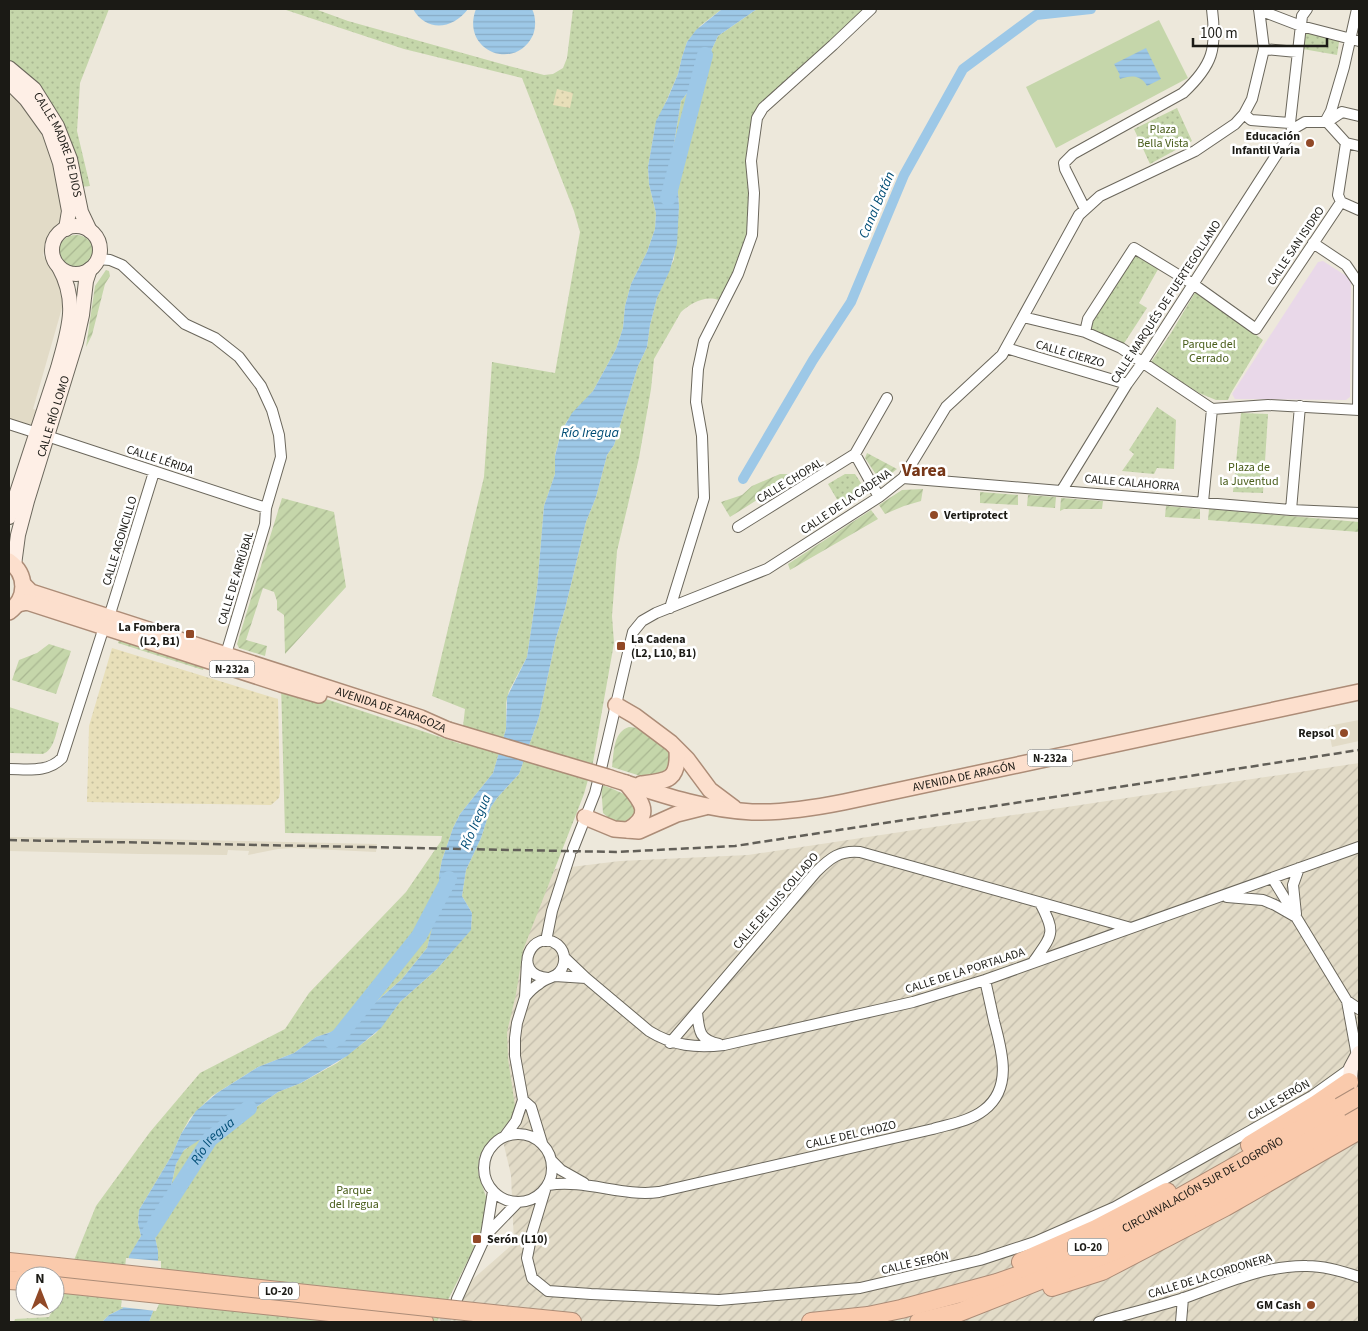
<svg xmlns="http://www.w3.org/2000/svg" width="1368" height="1331" font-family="'Source Sans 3',sans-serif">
<defs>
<pattern id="industrial-furrows" width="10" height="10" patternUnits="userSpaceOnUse" patternTransform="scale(1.25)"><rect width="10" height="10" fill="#e2dbc7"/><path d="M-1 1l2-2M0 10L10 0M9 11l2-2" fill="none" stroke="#c1bbaa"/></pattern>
<pattern id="grass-dots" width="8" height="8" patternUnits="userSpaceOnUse" patternTransform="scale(1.25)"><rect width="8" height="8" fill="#c5d6aa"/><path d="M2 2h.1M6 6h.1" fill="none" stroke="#a9b791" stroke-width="1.8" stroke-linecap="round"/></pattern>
<pattern id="sand-dots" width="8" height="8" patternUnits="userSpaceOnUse" patternTransform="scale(1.25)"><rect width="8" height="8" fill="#e8dfb9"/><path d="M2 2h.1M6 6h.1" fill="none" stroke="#c6bf9e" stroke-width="1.8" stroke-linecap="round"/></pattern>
<pattern id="garden-furrows" width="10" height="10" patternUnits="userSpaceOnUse" patternTransform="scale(1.25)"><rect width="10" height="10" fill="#c5d6aa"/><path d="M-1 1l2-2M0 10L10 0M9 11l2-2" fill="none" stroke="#a9b791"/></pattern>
<pattern id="water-rules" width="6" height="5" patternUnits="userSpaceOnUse" patternTransform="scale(1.25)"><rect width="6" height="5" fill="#9dc8e7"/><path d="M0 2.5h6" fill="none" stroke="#87abc5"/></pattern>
</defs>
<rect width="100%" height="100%" fill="#ede8db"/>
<path fill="#e2dbc7" d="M9,91L35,120L52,157L65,214L61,225L49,233L43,255L64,290V301L33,409L40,411L36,423L18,427L9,424Z
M1359,720V741L1332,747L1328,726Z
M9,837L147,839L377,844L376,852L293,848L278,849L248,855L249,851L228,850L227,855L140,854L9,851Z"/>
<path fill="url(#industrial-furrows)" d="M1359,763V1322H424L514,1243L511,1175L490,1086L527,926L555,869L620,861L748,855Z"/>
<path fill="#e9d8e9" d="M1323,261L1351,279L1350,397L1346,400L1235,399L1232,394L1318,262Z"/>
<path fill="url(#grass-dots)" d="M9,9H109L80,83L77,131L90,186L81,187L9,63Z
M283,9H315L348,21L509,66L544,75L553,74L563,68L567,58L573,9H722L700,26L687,42L682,57L678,74L655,127L648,167L649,184L656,213L655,229L647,252L631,284L625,306L623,328L616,349L593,391L567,421L561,432L555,455V474L544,506L537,590L527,657L509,691L506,703V729L493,773L460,814L453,828L442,860L439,875L440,908L435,919L427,948L402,979L353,1022L340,1029L316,1037L294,1053L258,1067L212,1096L190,1118L181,1134L172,1155L139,1210L138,1223L141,1236L128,1259L123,1308L109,1315L102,1322H14L15,1319L49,1317L59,1297L96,1206L150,1132L200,1073L285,1029L309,993L406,892L441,841L442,836L285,833L281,684L461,744L465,709L432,696L484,477L492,362L555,373L580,232L574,211L522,78L404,49Z
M757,9H871L755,116C743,144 749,174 749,203C749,224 743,259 733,277C729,285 723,292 718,300C705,295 690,304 681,312L654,359L651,389L639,458L617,551L612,616L614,643L593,762L584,794L523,950L516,994L507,1032L508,1059L515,1106L511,1118L499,1134L489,1141L479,1157L478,1172L488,1203L486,1224L437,1322H149L158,1298V1251L155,1237L164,1207L170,1191L176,1164L182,1152L196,1141L221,1126L248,1113L278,1092L301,1083L337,1063L376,1033L400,1002L437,969L471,929L472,913L462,896L466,870L481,838L491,807L497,798L519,774L539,717L556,638L565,609L586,522L596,497L607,455L614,445L638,366L647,347L650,325L657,298L674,259L679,206L678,193L674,180L672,156L681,101L698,79L718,36Z
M1300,29L1340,36L1337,55L1297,48Z
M1177,108L1192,141L1150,164L1134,129Z
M1134,248L1161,264L1139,303L1147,308L1121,348L1085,332Z
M1196,291L1263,340L1231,393L1228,400H1216L1199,393L1151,362L1171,333Z
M1157,407L1176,420L1174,469L1157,468L1154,474L1122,471L1134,454L1129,450Z
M1241,413L1268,414L1263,493L1233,492Z
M845,474H855L867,492L842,508L828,484Z
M9,707L59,723C56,733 54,750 43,754L9,753Z"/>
<path fill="url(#sand-dots)" d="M557,89L573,93L570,108L553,105Z
M112,648L278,699L280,792L279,798L271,805L87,802L89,726Z"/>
<path fill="url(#garden-furrows)" d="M58 253a18 18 0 1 1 36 0a18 18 0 1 1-36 0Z
M106,270L109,271L110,276L105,284L92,335L86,347L95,286Z
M867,453L897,469L881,482L865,458Z
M780,474H790L792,478L730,517L721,502L742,495L752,486Z
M923,489L921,501L904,506L885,514L879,505L902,490Z
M980,492L1018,495V505L980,503Z
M1028,495L1056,497L1055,508L1027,506Z
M282,498L334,512L346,587L285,654L284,615L277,610V601L274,592L263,588L246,640L267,646L265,656L239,648L237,644Z
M1061,498L1103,501L1102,509H1064L1060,511Z
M1166,506L1200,509V519L1165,517Z
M1209,509L1359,522V532L1208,520Z
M871,510L878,519L790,570L788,564Z
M119,640L204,667L203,670L118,643Z
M49,644L71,651L56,694L12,680L19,660L37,653Z
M629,727C646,727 660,743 671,755L669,772L647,778L612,767C614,753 613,732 629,727Z
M601,785C607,786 627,795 633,799C635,801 636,804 638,806L631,821C619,824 611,821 603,813Z"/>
<path fill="#c5d6aa" d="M1159,20L1188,78L1056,148L1026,87Z"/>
<path fill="url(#water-rules)" d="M413,9H468C453,29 427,33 413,9Z
M476,9H532C536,17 536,27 533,35C515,73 460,50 476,9Z
M722,9H757L718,36L698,79L681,101L672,156L674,179L678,193L679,206L677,244L670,270L657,298L650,325L647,347L638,366L614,445L607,455L596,497L586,522L565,609L556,638L539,717L519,774L497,798L491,807L481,838L466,870L462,896L472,913L471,930L437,969L400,1002L381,1028L347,1056L301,1083L278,1092L248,1113L221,1126L184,1150L176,1164L170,1191L164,1207L155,1237L158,1251V1298L149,1322H102L109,1315L123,1308L129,1256L141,1236L138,1223L139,1210L172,1155L181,1134L196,1111L217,1093L258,1067L294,1053L316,1037L340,1029L353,1022L402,979L427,948L433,924L440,908L439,875L442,860L453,828L460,814L493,773L506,729L507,697L527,657L537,590L544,506L555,474V456L561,432L572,413L593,391L616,349L623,328L625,306L631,284L647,252L655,229L656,213L649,184L648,167L656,121L667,100L678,74L682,57L687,42L696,30Z
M1146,48L1161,79L1147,86C1141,75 1131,75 1120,79L1119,76L1120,75L1114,64Z"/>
<path fill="#ede8db" d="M126,1258L161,1261V1299L156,1311L121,1307Z"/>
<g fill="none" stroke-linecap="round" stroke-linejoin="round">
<path stroke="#9dc8e7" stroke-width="10" d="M743,479L813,360L851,302L904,175L963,69L1036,15L1091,9"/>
<g stroke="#9dc8e7" stroke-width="16">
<path d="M668,198L705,55"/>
<path d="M332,1041L339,1036L419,936L449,879"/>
<path id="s1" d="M150,1232L210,1139L249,1108"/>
</g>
<path stroke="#cec9bd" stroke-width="10" stroke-dasharray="10 5" stroke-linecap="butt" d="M444,1322L453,1306"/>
<defs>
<path id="minor" d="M1259,10L1301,26L1359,41
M1264,49L1297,52
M1244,114L1251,120L1290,123L1292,128
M1325,122L1331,111L1344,67L1357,9
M1327,122L1342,112L1359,116
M1290,123L1302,16L1307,9
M1346,143L1359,146
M1341,202L1338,195L1346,143
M1341,202L1359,210
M1085,209L1065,169L1064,163L1073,154L1183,93C1213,65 1217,49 1212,9
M1313,243L1346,265L1359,284L1358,410
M98,259L110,260L122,265L185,324L215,338L239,357L261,386L272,410L279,435L281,457L266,508L265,524L226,654
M1023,317L1085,332L1121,348L1212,409L1268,405L1359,410
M1085,332L1088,319L1134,248L1193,284L1256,329L1341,202
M1006,348L1127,384
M9,424L37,433
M47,436L266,508
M855,454L879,497
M903,478L1291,510L1359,513
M1062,490L1127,384L1143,362L1293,129L1305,122H1327L1346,143
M1203,502L1212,409
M1291,510L1300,406
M738,527L855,454L887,398
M670,608L704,498L702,436L696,402L698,369L704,341L738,274L752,235L754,193L751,161L757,118L763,108L833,45L871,9
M109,617L154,472
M9,769C27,769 48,773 62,758L104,627
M573,849L595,793L601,769L631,640L633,632L642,621L656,613L767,569L879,497L903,478L946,407L1002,355L1079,215L1100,196L1195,151L1235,124L1244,114L1252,99L1264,49L1259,9
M1273,879L1347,1001L1357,1056
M1227,897L1263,900L1275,905L1296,917
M1296,914L1293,885L1299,868
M546,941L552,911L570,855
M564,957L586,978L649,1031C673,1046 696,1048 724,1045L913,1002L985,980L1359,847
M1034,961C1053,934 1056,933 1040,903
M555,976L586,978
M525,997C529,992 534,987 539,984C544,979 551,978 556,975C566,968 567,953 558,945C533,925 509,975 548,978
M1347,1001L1359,1009
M697,1012C699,1031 699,1040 719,1044
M670,1043L816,872C830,858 840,850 860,852L1131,928
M523,1100L531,1107L542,1143
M484 1168a34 34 0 1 1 68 0a34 34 0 1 1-68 0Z
M505,1136L516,1121L523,1100L515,1056V1038L517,1023L525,997L527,962
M552,1161L561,1170L584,1183
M548,1185C586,1179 622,1197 659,1192L933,1129C950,1124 970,1121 984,1110C1013,1088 1002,1051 994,1021C991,1007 988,993 985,980
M545,1190L532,1233L527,1258L532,1278L548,1291L591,1294L719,1300L860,1288L980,1260L1035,1242L1115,1207L1312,1096L1351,1068
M486,1235L517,1203
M457,1299L486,1235L493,1191
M1099,1322C1127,1314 1156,1307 1184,1298C1224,1284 1264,1265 1307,1266C1325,1266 1342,1271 1359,1277
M1181,1322L1183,1298"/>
<g id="secondary">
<path id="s2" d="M9,68L34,89L57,126L70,159L81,212L90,231"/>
<path d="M9,82L26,99L49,131L60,163L69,211L66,229"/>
<circle cx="76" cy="250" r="24"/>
<path d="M9,517L58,368C68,331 79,303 59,267"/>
<path id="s3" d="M14,565L18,535L27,501L76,342L82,315L86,281L90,269"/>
<path d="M1349,1090L1351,1068L1359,1053"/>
</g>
<g id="primary">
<path d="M9,561C27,574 28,598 9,612"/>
<path id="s4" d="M23,584L31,592L421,718L448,730"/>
<path d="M18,604L27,602L281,684L319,695"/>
<path d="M616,705L635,716L671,743L687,759L710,790L734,808"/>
<path id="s5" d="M607,777C654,792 703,810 752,812C783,813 814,808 844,802L1359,692"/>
<path d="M626,783C641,801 654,814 628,830"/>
<path d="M641,784C667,781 679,781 677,750"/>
<path d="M585,817L614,829L639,831L677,814L705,807"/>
</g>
<g id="motorway">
<path d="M1250,1145L1317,1104L1349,1082"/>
<path d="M9,1262L57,1267"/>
<path d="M1021,1262L1096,1229L1167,1192"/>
<path d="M9,1280L25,1281"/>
<path d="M55,1283L424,1322"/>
<path d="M1052,1287L1102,1271L1225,1207L1354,1133L1359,1131"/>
<path d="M502,1315L572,1322"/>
<path id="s6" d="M811,1322L868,1316L901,1309L997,1283L1062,1260L1131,1225L1340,1107"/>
<path d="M919,1322L960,1312L1121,1248L1359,1113"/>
</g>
</defs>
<use href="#minor" stroke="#6b675c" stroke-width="12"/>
<use href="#secondary" stroke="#6b675c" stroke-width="16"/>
<use href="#primary" stroke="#ac8c77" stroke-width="18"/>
<use href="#motorway" stroke="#ac8c77" stroke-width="20"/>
<use href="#minor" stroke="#fff" stroke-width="10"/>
<use href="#secondary" stroke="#feefe6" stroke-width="14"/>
<use href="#primary" stroke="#fcdfcd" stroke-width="15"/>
<use href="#motorway" stroke="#facaac" stroke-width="18"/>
<path stroke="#625f58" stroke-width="2.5" stroke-dasharray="8 4" stroke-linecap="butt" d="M9,840L616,852L735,846L1359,750"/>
<defs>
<path id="primary-bridge" d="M448,730L607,777"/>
<path id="motorway-bridge" d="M1340,1107L1359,1096
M57,1267L502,1315"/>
</defs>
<use href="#primary-bridge" stroke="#ac8c77" stroke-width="18" stroke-linecap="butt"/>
<use href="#motorway-bridge" stroke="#ac8c77" stroke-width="20" stroke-linecap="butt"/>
<use href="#primary-bridge" stroke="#fcdfcd" stroke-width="15"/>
<use href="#motorway-bridge" stroke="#facaac" stroke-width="18"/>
</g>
<g fill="#914927" stroke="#fff" stroke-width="2">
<circle cx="1310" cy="143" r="5"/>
<circle cx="934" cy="515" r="5"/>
<rect x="185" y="629" width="10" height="10" rx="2.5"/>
<rect x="616" y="641" width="10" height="10" rx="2.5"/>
<circle cx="1344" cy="733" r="5"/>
<rect x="472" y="1234" width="10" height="10" rx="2.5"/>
<circle cx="1311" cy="1305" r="5"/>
</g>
<g text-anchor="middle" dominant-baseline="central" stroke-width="5" stroke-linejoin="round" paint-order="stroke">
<g fill="#fff" stroke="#5f5f5b" stroke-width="1">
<rect x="209.5" y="660.5" width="45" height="17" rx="4"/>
<rect x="1027.5" y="749.5" width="45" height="17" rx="4"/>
<rect x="1068" y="1238.5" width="40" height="17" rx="4"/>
<rect x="259" y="1282.5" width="40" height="17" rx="4"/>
</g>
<g font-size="11" font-weight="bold" fill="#1b1a15">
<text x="232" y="669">N-232a</text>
<text x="1050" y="758">N-232a</text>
<text x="1088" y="1247">LO-20</text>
<text x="279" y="1291">LO-20</text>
</g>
<g font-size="12" fill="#495d1b" stroke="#fff">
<text x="1163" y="129">Plaza<tspan x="1163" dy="14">Bella Vista</tspan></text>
<text x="1209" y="344">Parque del<tspan x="1209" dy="14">Cerrado</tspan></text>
<text x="1249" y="467">Plaza de<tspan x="1249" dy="14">la Juventud</tspan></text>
<text x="354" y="1190">Parque<tspan x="354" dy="14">del Iregua</tspan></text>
</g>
<g font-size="12" font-weight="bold" fill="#1b1a15" stroke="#fff" text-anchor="end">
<text x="1300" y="136">Educación<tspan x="1300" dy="14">Infantil Varia</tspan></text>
<text x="944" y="515" text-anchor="start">Vertiprotect</text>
<text x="180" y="627">La Fombera<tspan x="180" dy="14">(L2, B1)</tspan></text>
<text x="631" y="639" text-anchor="start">La Cadena<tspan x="631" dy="14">(L2, L10, B1)</tspan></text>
<text x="1334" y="733">Repsol</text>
<text x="487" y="1239" text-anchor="start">Serón (L10)</text>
<text x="1301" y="1305">GM Cash</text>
</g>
<g font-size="12" fill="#1b1a15" stroke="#fff">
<text stroke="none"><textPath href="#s2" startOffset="94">CALLE MADRE DE DIOS</textPath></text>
<text transform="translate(1296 246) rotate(-56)">CALLE SAN ISIDRO</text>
<text transform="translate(1166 302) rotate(-57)">CALLE MARQUÉS DE FUERTEGOLLANO</text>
<text transform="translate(1070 354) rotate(16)">CALLE CIERZO</text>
<text stroke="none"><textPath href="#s3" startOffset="154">CALLE RÍO LOMO</textPath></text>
<text transform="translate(160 460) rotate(18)">CALLE LÉRIDA</text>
<text transform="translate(790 481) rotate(-31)">CALLE CHOPAL</text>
<text transform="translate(1132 483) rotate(5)">CALLE CALAHORRA</text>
<text transform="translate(846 502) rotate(-34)">CALLE DE LA CADENA</text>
<text transform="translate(120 541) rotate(-73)">CALLE AGONCILLO</text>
<text transform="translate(236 578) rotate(-73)">CALLE DE ARRÚBAL</text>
<text stroke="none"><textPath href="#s4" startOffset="390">AVENIDA DE ZARAGOZA</textPath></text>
<text stroke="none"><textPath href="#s5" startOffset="365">AVENIDA DE ARAGÓN</textPath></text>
<text transform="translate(776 901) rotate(-49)">CALLE DE LUIS COLLADO</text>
<text transform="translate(965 971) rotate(-18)">CALLE DE LA PORTALADA</text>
<text transform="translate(1279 1100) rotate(-30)">CALLE SERÓN</text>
<text transform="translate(851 1135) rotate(-13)">CALLE DEL CHOZO</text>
<text stroke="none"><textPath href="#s6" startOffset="419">CIRCUNVALACIÓN SUR DE LOGROÑO</textPath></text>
<text transform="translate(915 1263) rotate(-13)">CALLE SERÓN</text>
<text transform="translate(1210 1276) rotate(-17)">CALLE DE LA CORDONERA</text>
</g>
<g font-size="14" font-style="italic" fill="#004d75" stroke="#fff">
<text transform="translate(877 205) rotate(-67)">Canal Batán</text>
<text x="590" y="433">Río Iregua</text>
<text transform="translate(476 822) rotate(-67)">Río Iregua</text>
<text stroke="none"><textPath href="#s1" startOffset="111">Río Iregua</textPath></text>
</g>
<g font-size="18" font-weight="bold" fill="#763617" stroke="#fff">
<text x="924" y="470">Varea</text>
</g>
</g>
<rect width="1368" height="1331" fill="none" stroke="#1b1a15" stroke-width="20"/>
<g transform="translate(40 1291)"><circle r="24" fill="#ffffff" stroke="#a4a3a1"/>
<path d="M0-4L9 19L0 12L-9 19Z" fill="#914927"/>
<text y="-8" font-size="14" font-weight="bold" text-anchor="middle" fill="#1b1a15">N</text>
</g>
<path d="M1193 38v8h134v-8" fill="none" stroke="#1b1a15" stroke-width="2.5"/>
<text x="1200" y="38" font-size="15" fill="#1b1a15" stroke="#ffffff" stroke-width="4" paint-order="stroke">100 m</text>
</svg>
